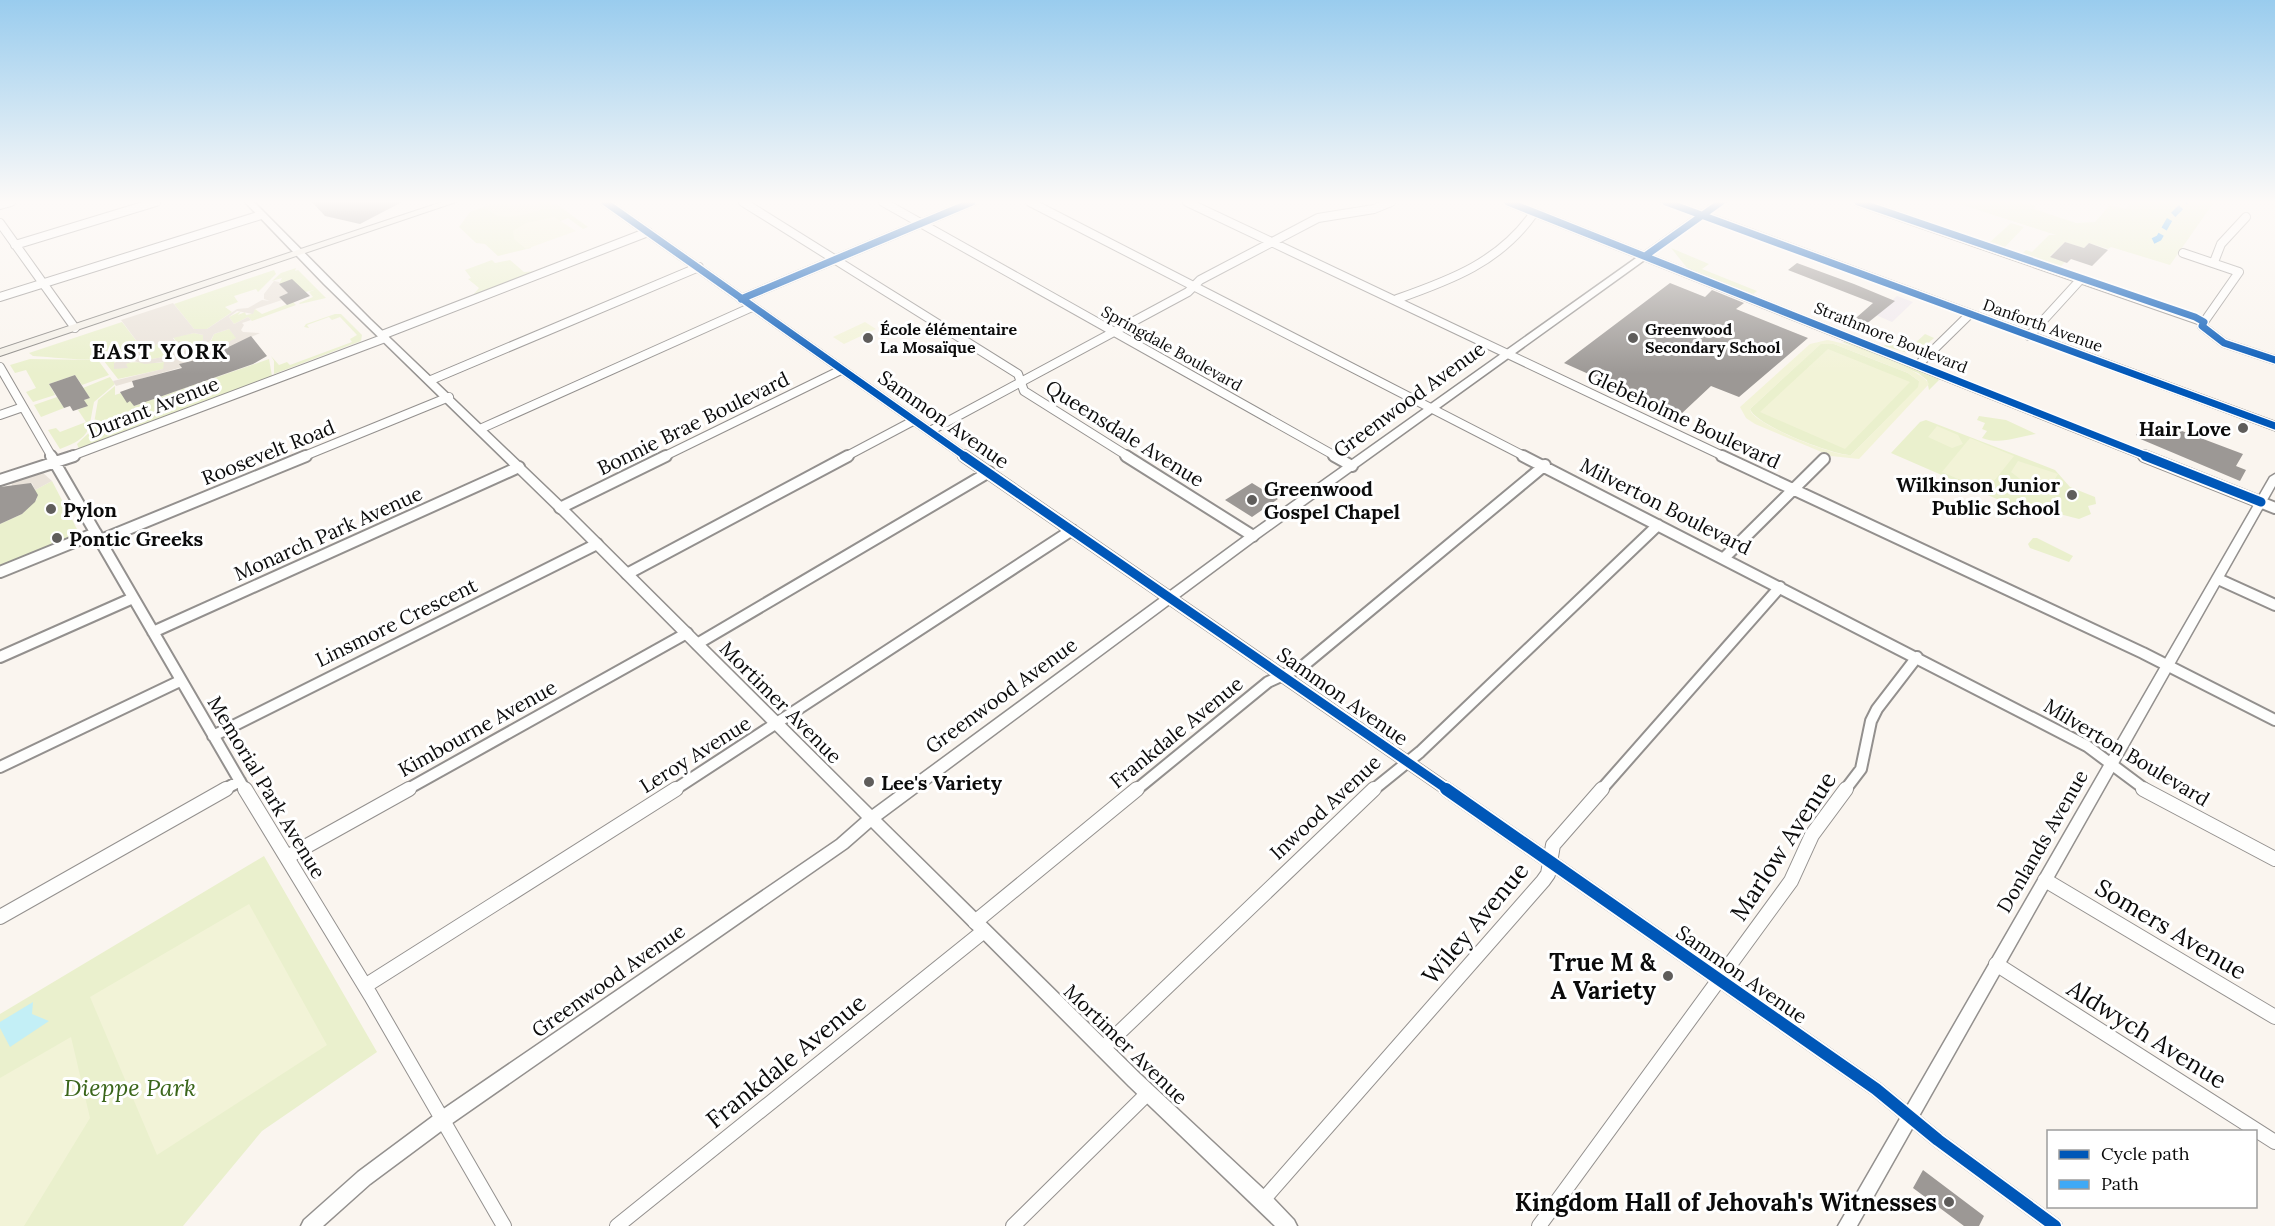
<svg xmlns="http://www.w3.org/2000/svg" width="2275" height="1226" font-family="Lora,serif">
<rect width="100%" height="100%" fill="#faf5ef"/>
<path fill="#f0e9ed" d="M1897,296L1913,302L1892,322L1876,315Z"/>
<path fill="#eaf0cd" d="M498,202H553L549,205L555,203L588,227L583,229L568,218L534,232L531,248L498,256L485,244L476,243L459,227L470,212Z
M1953,202H2024L2036,206L2034,209L2076,223L2095,222L2110,205L2126,209L2132,202H2214L2170,265L2111,247L2108,249L2089,243L2084,248L2065,242L2050,256L2065,262L2059,268L2022,254L2026,250L2032,252L2049,235H2056Z
M2011,223L2024,227L2004,248L1989,243Z
M1671,248L1709,264L1702,269L1757,291L1753,294L1688,269Z
M492,260L495,263L510,260L524,272L537,271L473,295L479,288L468,279L471,278L465,270Z
M296,268L295,271L298,270L326,298L300,304L299,303L313,297L309,292L314,290L306,292L279,284L282,278L272,281L281,273Z
M274,270L276,274L258,292L256,289L234,296L238,302L225,307L232,312L207,329H194L174,304Z
M293,302L296,305L252,321L248,317L234,324L229,317L241,311L238,315L245,312L246,315L251,314L255,309L262,314Z
M335,314H341L362,335L361,341L274,374V361L271,356L279,365L287,362L290,365L352,342L350,339L357,335L340,317L332,320L329,317L307,325L309,328L304,327L306,324Z
M122,322L141,347C137,350 134,354 130,356C100,363 63,358 33,356L29,353Z
M229,329L237,338L207,354L199,350L211,341L214,334Z
M194,333L203,335V340L183,351L173,337Z
M1925,334L1934,338L1915,355L1884,346L1889,342L1910,348Z
M164,340L175,355L152,359L144,357L147,349Z
M1848,341L1937,376L1939,380L1929,390L1927,380L1918,373L1842,342Z
M1820,344H1834L1908,373L1919,381V387L1851,455C1833,455 1755,425 1750,409Z
M30,359L98,360L109,375L82,385L75,375L49,384L55,395L33,402L26,392L36,388L26,370L15,373L10,365Z
M119,359L114,363L127,367L125,364C137,360 151,365 164,362V369L118,379L104,361Z
M269,359L272,376L79,449L77,444L93,429L98,400L115,386V395L121,393L127,402L131,401L134,406Z
M110,377L115,384L94,402C88,431 92,437 60,449L48,430L56,428L60,432L86,422L78,410L87,406L84,400L90,398L83,388Z
M57,397L64,408L41,417L34,405Z
M1979,416L2006,420L2036,434C2017,437 2000,445 1982,438L1987,431L1982,429L1985,423L1977,420Z
M1926,420L2055,470L2070,487L2095,497L2096,504L2088,506L2091,514L2079,519L2040,509L2035,513H2029L1891,453L1920,422Z
M52,481L78,531L64,540L0,566V524L22,514L37,499L35,490Z
M2033,538H2037L2073,556L2069,562L2030,548L2028,544Z
M264,856L377,1052L262,1131L183,1226H0V1014Z"/>
<path fill="#f2f3d7" fill-rule="evenodd" d="M498,202H536L543,209C524,215 500,224 485,207Z
M554,217L576,231L526,249L514,239L513,231L526,223Z
M865,322L876,329L844,344L833,337Z
M1827,340C1846,343 1920,367 1929,384L1859,459L1831,456L1755,424L1746,418L1740,407L1810,344ZM1821,344H1834L1908,373L1919,381L1918,387L1851,455C1833,456 1760,426 1751,412L1750,409Z
M1828,349L1910,382L1845,449L1760,412Z
M1937,426L1958,435L1963,444L1952,448L1928,437Z
M1970,438L2014,456L1986,491L1942,472Z
M2018,461L2058,474L2050,487L2028,485L2011,472Z
M249,904L327,1045L157,1155L90,997Z
M71,1037L90,1118L24,1226H0V1078Z"/>
<path fill="#eae3da" fill-rule="evenodd" d="M274,281L279,282L288,293L279,297L282,300L255,309L253,314L237,311L229,317L234,324L248,317L251,320L242,323L244,325L241,330L243,332L260,333L208,357L194,363L191,360L180,364L182,367L116,386L113,381L163,369L164,362L145,364L134,361L126,364L128,368L114,369V363L121,359L124,362L132,359L134,353L141,347L121,320L173,303L194,329H207L237,309L248,308L262,300L270,301L264,299V294ZM229,329L236,338L207,353L199,350L211,340L214,334ZM194,333L203,335V340L184,351L180,341L176,342L173,338ZM164,341L167,345L165,346L174,355L152,359L144,357L147,349Z
M42,472L52,481L35,490L32,483L11,488L12,484L8,482Z"/>
<path fill="#c3eff6" d="M33,1002L32,1014L49,1021L10,1047L0,1028V1022Z"/>
<path fill="#9c9895" d="M312,202H402L360,224L325,216Z
M2065,242L2084,248L2089,243L2108,250L2092,266L2071,259L2067,263L2050,257Z
M1797,263L1854,284L1895,301L1860,329L1849,324L1873,303L1788,270Z
M292,279L310,296L287,305L279,297L288,293L279,284Z
M1670,283L1705,297L1712,290L1744,303L1736,309L1808,338L1739,397L1711,386L1680,415L1564,363Z
M251,336L267,356L253,364L134,406L130,401L127,403L120,392L134,387L132,381L182,368L179,364L208,357Z
M75,375L90,398L84,400L88,406L73,411L70,406L64,408L49,384Z
M2144,425L2168,435L2174,428L2243,454L2236,466L2246,470L2240,481L2138,438L2140,437L2136,435Z
M31,483L38,495L35,502L22,514L0,524V487Z
M1252,483L1278,499L1252,517L1225,500Z
M1923,1170L1984,1216L1979,1226H1964L1913,1188Z"/>
<g fill="none" stroke-linecap="round" stroke-linejoin="round">
<defs>
<path id="minor-far2" d="M605,202L966,457
M743,202L1018,374L1024,391L1129,457
M883,202L1337,457
M1030,202L1526,457
M1187,202C1367,286 1545,373 1725,457
M1508,202L2148,457
M1858,202L2204,322
M0,205L11,202
M0,223L75,328
M15,245L156,202
M2183,253L2239,272L2204,322
M2214,262L2221,244L2246,217
M0,297L261,215
M741,299L972,202
M1397,299C1451,280 1500,262 1534,213
M2204,322L2202,326L2224,343L2275,360
M382,335L648,232
M2029,336L2081,279
M1919,364L1970,314
M0,367L52,457
M431,380L699,267
M0,415L23,407
M480,429L752,307
M930,431L1188,292L1200,280L1318,218L1374,209L1391,202
M69,457L385,338
M302,457L449,397
M663,457L841,370
M845,457L913,421"/>
<path id="minor-far1" d="M51,456L245,790
M964,456L1448,790
M1126,456L1253,536
M1334,456L1352,466
M1523,456L2087,746L2146,790
M1722,456L2143,653L2275,720
M2144,456L2275,508
M0,480L74,456
M560,508L666,456
M101,540L306,456
M1724,558L1824,459
M0,572L96,533
M627,574L848,456
M2218,579L2275,605
M153,632L519,467
M697,644L989,472
M0,657L133,598
M213,736L597,544
M0,767L180,681
M223,790L240,781
M406,790L687,633
M674,790L1072,530
M1136,790L1268,682L1303,666L1545,465
M1373,790L1420,752L1658,525
M1601,790L1780,587
M1845,790L1861,769L1871,721L1877,709L1917,657"/>
<path id="minor" d="M245,789L371,996L504,1226
M1446,789L1876,1089L1938,1140L2055,1226
M2143,789L2275,859
M287,857L409,789
M2045,880L2275,1017
M0,917L226,789
M975,922L1137,789
M1996,964L2275,1142
M365,986L676,789
M1102,1049L1374,789
M1263,1200L1543,881L1548,874L1553,845L1602,789
M617,1226L984,931
M1013,1226L1147,1094
M1539,1226L1791,881L1812,835L1846,789"/>
<path id="tertiary" d="M245,202H254L370,319L572,512L872,810L1249,533L1715,202H1725L1257,539L881,819L1140,1074L1273,1198L1294,1220L1297,1226H1275L1129,1086L871,827L847,848L448,1126L370,1184L323,1226H301L304,1220L358,1172L436,1114L837,840L862,818L564,518L324,284Z
M2275,474V486L1857,1226H1838L2270,477Z"/>
<path id="secondary" d="M442,202H456L0,356V349Z"/>
<path id="primary" d="M1661,202H1676L2275,422V430Z"/>
</defs>
<use href="#minor-far2" stroke="#93908e" stroke-width="10"/>
<use href="#minor-far1" stroke="#93908e" stroke-width="14"/>
<use href="#minor" stroke="#93908e" stroke-width="16"/>
<use href="#tertiary" stroke="#93908e" stroke-width="3"/>
<use href="#secondary" stroke="#898784" stroke-width="2"/>
<use href="#primary" stroke="#807e7b" stroke-width="3"/>
<use href="#minor-far2" stroke="#fefefd" stroke-width="8"/>
<use href="#minor-far1" stroke="#fefefd" stroke-width="10"/>
<use href="#minor" stroke="#fefefd" stroke-width="14"/>
<use href="#tertiary" fill="#fefefd" fill-rule="evenodd"/>
<use href="#secondary" fill="#f4f0e8" fill-rule="evenodd"/>
<use href="#primary" fill="#ece2d6" fill-rule="evenodd"/>
<path stroke="#3fa9f5" stroke-width="6" stroke-dasharray="11 6" stroke-linecap="butt" d="M2153,241L2159,238L2171,217L2186,202"/>
<defs>
<path id="cycleway-far2" d="M605,202L966,457
M1508,202L2149,457
M1666,202L2275,426
M1858,202L2195,317L2204,322L2202,326L2224,343L2275,360
M1645,256L1721,202
M741,299L972,202"/>
<path id="cycleway-far1" d="M964,456L1448,790
M2145,456L2261,502"/>
<path id="cycleway" d="M1446,789L1876,1089L1938,1140L2055,1226"/>
</defs>
<use href="#cycleway-far2" stroke="#fff" stroke-width="10"/>
<use href="#cycleway-far1" stroke="#fff" stroke-width="13"/>
<use href="#cycleway" stroke="#fff" stroke-width="16"/>
<use href="#cycleway-far2" stroke="#0057b8" stroke-width="7"/>
<use href="#cycleway-far1" stroke="#0057b8" stroke-width="9"/>
<use href="#cycleway" stroke="#0057b8" stroke-width="12"/>
</g>
<linearGradient id="sky" x2="0" y2="1"><stop stop-color="#9ce"/><stop offset="0.54" stop-color="#fdfaf8"/><stop offset="1" stop-color="#fdfaf8" stop-opacity="0"/></linearGradient>
<rect width="2275" height="374" fill="url(#sky)"/>
<g fill="#5f5d5b" stroke="#fff" stroke-width="2">
<circle cx="868" cy="338" r="6"/>
<circle cx="1633" cy="338" r="6"/>
<circle cx="2243" cy="428" r="6"/>
<circle cx="2072" cy="495" r="6"/>
<circle cx="1252" cy="500" r="6"/>
<circle cx="51" cy="509" r="6"/>
<circle cx="57" cy="538" r="6"/>
<circle cx="869" cy="782" r="6"/>
<circle cx="1668" cy="976" r="6"/>
<circle cx="1949" cy="1202" r="6"/>
</g>
<g text-anchor="middle" dominant-baseline="central" stroke-width="6" stroke-linejoin="round" paint-order="stroke">
<g font-size="16" fill="#0b0b0b" stroke="#fff">
<text transform="translate(2043 325) rotate(20)">Danforth Avenue</text>
<text transform="translate(1891 337) rotate(22)">Strathmore Boulevard</text>
<text transform="translate(1172 348) rotate(29)">Springdale Boulevard</text>
</g>
<g font-size="16" font-weight="bold" fill="#0b0b0b" stroke="#fff" text-anchor="start">
<text x="880" y="329">École élémentaire<tspan x="880" dy="18">La Mosaïque</tspan></text>
<text x="1645" y="329">Greenwood<tspan x="1645" dy="18">Secondary School</tspan></text>
</g>
<g font-size="20" fill="#0b0b0b" stroke="#fff">
<text transform="translate(1409 399) rotate(-36)">Greenwood Avenue</text>
<text transform="translate(153 407) rotate(-21)">Durant Avenue</text>
<text transform="translate(1684 418) rotate(25)">Glebeholme Boulevard</text>
<text transform="translate(944 419) rotate(35)">Sammon Avenue</text>
<text transform="translate(693 423) rotate(-26)">Bonnie Brae Boulevard</text>
<text transform="translate(1125 433) rotate(32)">Queensdale Avenue</text>
<text transform="translate(268 452) rotate(-22)">Roosevelt Road</text>
<text transform="translate(1666 506) rotate(27)">Milverton Boulevard</text>
<text transform="translate(328 533) rotate(-24)">Monarch Park Avenue</text>
<text transform="translate(396 622) rotate(-26)">Linsmore Crescent</text>
<text transform="translate(1001 695) rotate(-36)">Greenwood Avenue</text>
<text transform="translate(1343 696) rotate(35)">Sammon Avenue</text>
<text transform="translate(781 702) rotate(45)">Mortimer Avenue</text>
<text transform="translate(477 728) rotate(-29)">Kimbourne Avenue</text>
<text transform="translate(1176 732) rotate(-39)">Frankdale Avenue</text>
<text transform="translate(2127 752) rotate(31)">Milverton Boulevard</text>
<text transform="translate(695 754) rotate(-32)">Leroy Avenue</text>
<text transform="translate(267 787) rotate(59)">Memorial Park Avenue</text>
<text transform="translate(1325 807) rotate(-43)">Inwood Avenue</text>
<text transform="translate(2042 841) rotate(-60)">Donlands Avenue</text>
<text transform="translate(1742 974) rotate(35)">Sammon Avenue</text>
<text transform="translate(608 980) rotate(-35)">Greenwood Avenue</text>
<text transform="translate(1126 1044) rotate(44)">Mortimer Avenue</text>
</g>
<g font-size="20" font-weight="bold" fill="#0b0b0b" stroke="#fff" text-anchor="start">
<text x="2231" y="428" text-anchor="end">Hair Love</text>
<text x="2060" y="484" text-anchor="end">Wilkinson Junior<tspan x="2060" dy="23">Public School</tspan></text>
<text x="1264" y="488">Greenwood<tspan x="1264" dy="23">Gospel Chapel</tspan></text>
<text x="63" y="509">Pylon</text>
<text x="69" y="538">Pontic Greeks</text>
<text x="881" y="782">Lee's Variety</text>
</g>
<g font-size="22" font-weight="bold" letter-spacing="1.5" fill="#0b0b0b" stroke="#fff">
<text x="160" y="351">EAST YORK</text>
</g>
<g font-size="24" fill="#0b0b0b" stroke="#fff">
<text transform="translate(1783 846) rotate(-57)">Marlow Avenue</text>
<text transform="translate(1475 923) rotate(-50)">Wiley Avenue</text>
<text transform="translate(2171 929) rotate(31)">Somers Avenue</text>
<text transform="translate(2147 1034) rotate(32)">Aldwych Avenue</text>
<text transform="translate(786 1061) rotate(-39)">Frankdale Avenue</text>
</g>
<g font-size="24" font-weight="bold" fill="#0b0b0b" stroke="#fff" text-anchor="end">
<text x="1656" y="962">True M &amp;<tspan x="1656" dy="28">A Variety</tspan></text>
<text x="1937" y="1202">Kingdom Hall of Jehovah's Witnesses</text>
</g>
<g font-size="24" font-style="italic" fill="#3a651a" stroke="#fff">
<text x="130" y="1087">Dieppe Park</text>
</g>
</g>
<rect x="2047" y="1130" width="210" height="78" fill="#ffffff" stroke="#9d9d9d" stroke-width="1.5"/>
<rect x="2059" y="1150" width="30" height="9" fill="#0057b8" stroke="#9d9d9d" stroke-width="1.5"/>
<text x="2101" y="1160" font-size="18" fill="#0b0b0b">Cycle path</text>
<rect x="2059" y="1180" width="30" height="9" fill="#3fa9f5" stroke="#9d9d9d" stroke-width="1.5"/>
<text x="2101" y="1190" font-size="18" fill="#0b0b0b">Path</text>
</svg>
